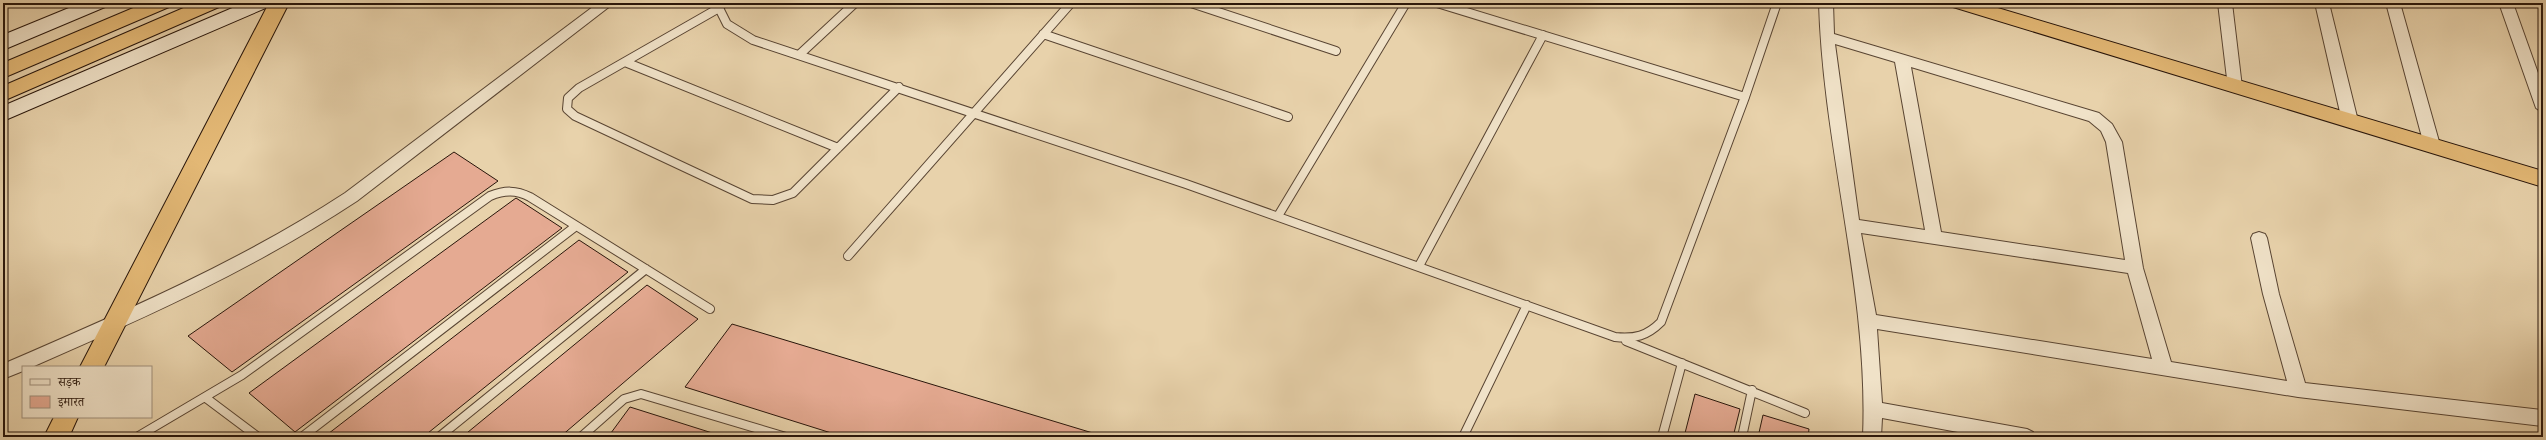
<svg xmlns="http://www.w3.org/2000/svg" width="2546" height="440" font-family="'Libre Caslon Text','Noto Serif Devanagari',serif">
<rect width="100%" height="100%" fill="#e8d2ab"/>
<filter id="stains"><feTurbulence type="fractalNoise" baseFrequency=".005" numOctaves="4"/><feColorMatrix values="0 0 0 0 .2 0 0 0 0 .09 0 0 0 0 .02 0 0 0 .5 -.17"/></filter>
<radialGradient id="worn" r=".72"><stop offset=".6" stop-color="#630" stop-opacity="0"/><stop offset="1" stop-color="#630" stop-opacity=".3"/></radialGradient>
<path fill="#e5aa92" stroke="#28150a" d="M454,152L498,181L232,372L188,336Z
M516,198L562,228L295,432L249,393Z
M579,240L628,272L423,437H324Z
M647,285L698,319L560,437H462Z
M732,324L1106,437H844L685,387Z
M1695,394L1740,409L1733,437H1684Z
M630,407L725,437H608Z
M1763,415L1809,429L1808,437H1758Z"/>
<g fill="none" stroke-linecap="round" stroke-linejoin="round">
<defs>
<path id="lane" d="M723,3L719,8L727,24L753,40L1186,184L1615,337C1635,339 1647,336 1661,322L1745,97L1777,3
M1191,3L1336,51
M1437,3L1745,97
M719,8L579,88L568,98L567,109L575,116L752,199L773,200L793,193L899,87
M1043,34L1288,117
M799,55L855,3
M625,62L838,148
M1278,216L1406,3
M848,256L1071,3
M1419,266L1543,35
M1626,341L1805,413
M206,398L258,437
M137,437L242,375L490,196C505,190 516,190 530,197L710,309
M302,437L576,226
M439,437L646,269
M581,437L624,399L641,394L786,437
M1463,437L1527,305
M1662,437L1682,363
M1742,437L1752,390"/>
<path id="street" d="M598,3H614L357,201C254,269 144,318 32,367H23V371L3,379V364C121,313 238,263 345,193Z
M1819,3H1833L1834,34L2099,113L2112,124L2122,142L2143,268L2171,362L2287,381L2263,294L2251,238L2253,234L2259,232L2265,234L2267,238L2279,294L2305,383L2543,410V426L2298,397L1877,329L1882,403L2027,429L2033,432L2036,437H1985L1882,418L1881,437H1863C1869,291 1823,149 1819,3ZM1835,44L1895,62L1925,230L1859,220ZM1911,67L2089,121L2101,131L2106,142L2125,260L1941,232ZM1861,233L2128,273L2152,359L1876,315Z
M2218,3H2232L2242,87L2235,92L2228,87Z
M2315,3H2329L2358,121L2355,125H2345L2342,121Z
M2386,3H2400L2440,145L2437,149H2427L2424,145Z
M2499,3H2513L2543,87V113L2536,108Z"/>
<path id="secondary" d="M81,3H108L105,7L3,50V35Z
M244,3H271L268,7L3,121V106Z"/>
<path id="highway" d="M145,3H172L169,7L3,78V63Z
M195,3H222L219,7L3,101V86Z
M269,3H289L104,367H80Z
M1950,3H1981L2543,171V187L1953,7Z
M54,417H78L69,437H44Z"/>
</defs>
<use href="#lane" stroke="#584432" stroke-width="10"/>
<use href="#street" stroke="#584432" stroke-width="2"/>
<use href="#secondary" stroke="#28150a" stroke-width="2"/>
<use href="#highway" stroke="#28150a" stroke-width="2"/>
<use href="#lane" stroke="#f0e2c8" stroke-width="8"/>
<use href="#street" fill="#f0e2c8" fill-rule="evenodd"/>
<use href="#secondary" fill="#f0e2c8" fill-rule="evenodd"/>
<use href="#highway" fill="#e4b976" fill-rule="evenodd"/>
</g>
<rect width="2546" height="440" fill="none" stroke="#e8d2ab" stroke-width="16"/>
<rect x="4" y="4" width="2538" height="432" fill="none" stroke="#28150a" stroke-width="2"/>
<rect x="8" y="8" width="2530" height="424" fill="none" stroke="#28150a"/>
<rect x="22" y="366" width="130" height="52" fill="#f0e2c8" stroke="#a0907c"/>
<rect x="30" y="379" width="20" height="6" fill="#f0e2c8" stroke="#a0907c"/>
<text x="58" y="386" font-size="12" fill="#28150a">सड़क</text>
<rect x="30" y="396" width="20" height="12" fill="#e5aa92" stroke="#a0907c"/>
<text x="58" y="406" font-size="12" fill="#28150a">इमारत</text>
<rect width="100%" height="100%" filter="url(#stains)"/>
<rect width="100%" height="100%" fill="url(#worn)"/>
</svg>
